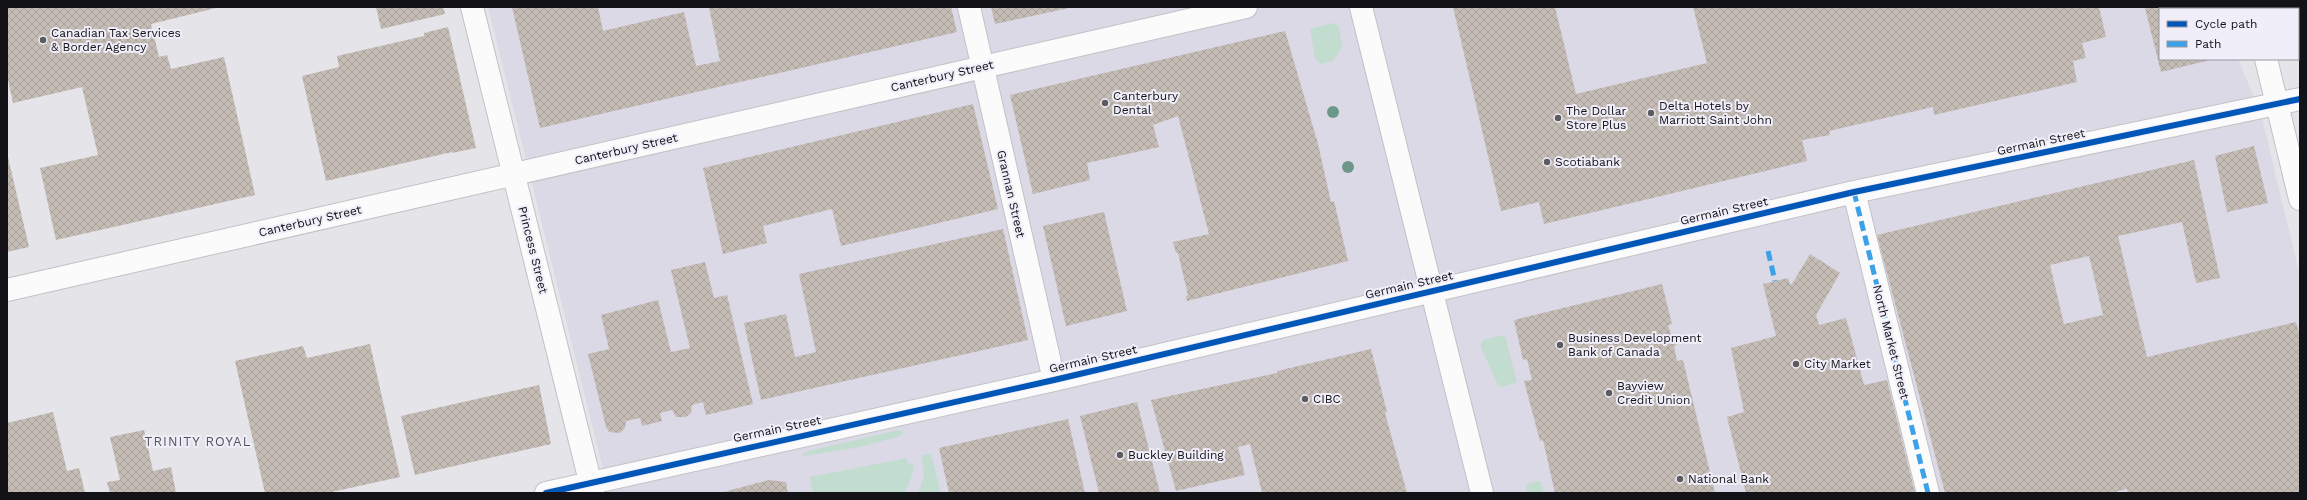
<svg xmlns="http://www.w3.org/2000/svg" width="2307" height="500" font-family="'Work Sans',sans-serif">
<defs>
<pattern id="building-cross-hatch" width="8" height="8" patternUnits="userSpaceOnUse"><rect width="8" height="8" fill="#c5bcb6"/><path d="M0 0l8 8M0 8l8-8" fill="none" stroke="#a8a19c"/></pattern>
</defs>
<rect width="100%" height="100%" fill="#e4e4e9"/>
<path fill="#dbd9e6" d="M488,7H2225V9H2160V59H2238L2261,114L2300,276V493H609Z"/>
<path fill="#c2ddd0" d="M1333,23L1339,26L1342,47L1333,61L1320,64L1315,58L1310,29Z
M1505,335L1517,382L1502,387L1498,385L1481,348V343L1485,339Z
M899,430L903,432V434L898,437L855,448L803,456L802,454L808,451Z
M931,454L941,493H918L924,476L922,455Z
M907,458L908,464L913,463C914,474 910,484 904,493H814L811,486L810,477Z
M1538,481L1541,482L1544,493H1526L1527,484Z"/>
<path fill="url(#building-cross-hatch)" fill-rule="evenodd" d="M7,7H220L151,24L159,57L167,55L171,69L224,57L255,195L56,240L40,168L98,155L82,87L13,103L7,75Z
M376,7H443L445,14L381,29Z
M512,7H598L603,31L684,12L696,66L720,61L709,7H951L957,32L540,128Z
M991,7H1069V8L995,24Z
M1453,7H1555L1576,94L1707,63L1693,7H2099L2106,37L2082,43L2086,58L2073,61L2077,82L1934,115L1933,107L1829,131L1830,135L1802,140L1807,161L1544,224L1539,202L1501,211Z
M2150,7H2208L2209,9H2160V59L2210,60L2161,72L2145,8Z
M448,27L476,148L452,153V152L326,181L302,76L339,67L337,56L424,36V33Z
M1285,31L1318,144L1331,202L1334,201L1348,261L1187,301L1186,296L1188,295L1178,253H1176L1173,242L1209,234L1178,116L1153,125L1159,147L1087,163L1090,180L1033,194L1010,95Z
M973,104L998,209L841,246L832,209L763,226L767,243L723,254L703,168Z
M2254,146L2268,203L2227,212L2215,156Z
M7,153L29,247L7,252Z
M2194,160L2220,278L2196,283L2182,222L2118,236L2147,357L2296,322L2300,336V493H2128L2127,489L2111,493H1945L1877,235ZM2089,256L2103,315L2064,324L2050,265Z
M1104,212L1127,311L1066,326L1043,226Z
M1003,229L1028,340L761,400L744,323L786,314L795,357L816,352L799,274Z
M1810,254L1840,273L1816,315L1819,325L1846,318L1864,385L1887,380L1915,493H1746L1727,417L1744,412L1731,348L1776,336L1763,284L1788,278L1790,284H1792Z
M705,262L714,298L727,295L753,404L706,415L703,402L692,405L691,413L686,417H676L672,410L660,413L662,421L642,426L640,418L626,421L625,428L620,433L609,432L606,427L588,354L609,349L601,315L658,300L671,352L690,348L671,270Z
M1662,284L1672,324L1668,325L1673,341H1676L1677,345L1674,346L1677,361L1683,360L1715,493H1555L1543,440L1540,441L1524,381L1532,380L1527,359L1523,360L1514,320Z
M370,344L400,477L327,493H265L235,361L303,346L307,358Z
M1371,349L1387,412L1385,413L1407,493H1262L1250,444L1238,447L1245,475L1176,491L1151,400L1277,373V371Z
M539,385L551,444L415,475L401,416Z
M1137,402L1160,493H1099L1080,416Z
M53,412L67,471L79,468L85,493H7V423Z
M1068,419L1085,493H949L939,448Z
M144,430L153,471L171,467L176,493H110L107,482L120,480L110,437Z
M769,480L786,482L788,493H720Z"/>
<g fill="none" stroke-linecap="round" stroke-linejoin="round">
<defs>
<path id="street" d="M472,7L593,493
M969,7L1054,380
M1854,192L1928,493
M7,290L1246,7
M546,493L1054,380L1854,192L2300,99"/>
<path id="secondary" d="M1361,7L1482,493
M2254,7V9
M2266,59L2300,199"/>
</defs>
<use href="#street" stroke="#c2c2c6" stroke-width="24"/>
<use href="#secondary" stroke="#c2c2c6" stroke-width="24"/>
<use href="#street" stroke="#fbfbfc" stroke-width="22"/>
<use href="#secondary" stroke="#fbfbfc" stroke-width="22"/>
<path stroke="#3da1ea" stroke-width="5" stroke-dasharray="10 5" stroke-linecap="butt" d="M1854,192L1928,493
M1768,251L1775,281"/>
<defs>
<path id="cycleway" d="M546,493L1054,380L1854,192L2300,99"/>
</defs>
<use href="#cycleway" stroke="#f0eef9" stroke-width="8"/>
<use href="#cycleway" stroke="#0057b8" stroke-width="6"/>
</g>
<g fill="#6d9788">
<circle cx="1333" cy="112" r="6"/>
<circle cx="1348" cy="167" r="6"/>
</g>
<g fill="#5c5c60" stroke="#f0eef9" stroke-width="1.5">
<circle cx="43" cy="40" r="4"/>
<circle cx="1105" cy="103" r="4"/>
<circle cx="1651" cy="113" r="4"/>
<circle cx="1558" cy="118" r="4"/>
<circle cx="1547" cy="162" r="4"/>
<circle cx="1560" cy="345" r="4"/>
<circle cx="1796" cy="364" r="4"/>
<circle cx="1609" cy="393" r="4"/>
<circle cx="1305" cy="399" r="4"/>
<circle cx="1120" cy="455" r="4"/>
<circle cx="1680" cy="479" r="4"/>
</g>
<g text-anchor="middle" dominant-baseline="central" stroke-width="4" stroke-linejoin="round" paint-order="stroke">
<g font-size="12" fill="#131216" stroke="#f0eef9" text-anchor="start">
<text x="51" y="33">Canadian Tax Services<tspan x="51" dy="14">&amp; Border Agency</tspan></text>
<text x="1113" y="96">Canterbury<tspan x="1113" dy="14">Dental</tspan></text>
<text x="1659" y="106">Delta Hotels by<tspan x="1659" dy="14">Marriott Saint John</tspan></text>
<text x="1566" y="111">The Dollar<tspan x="1566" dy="14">Store Plus</tspan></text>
<text x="1555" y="162">Scotiabank</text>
<text x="1568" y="338">Business Development<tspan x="1568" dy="14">Bank of Canada</tspan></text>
<text x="1804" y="364">City Market</text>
<text x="1617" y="386">Bayview<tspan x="1617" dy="14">Credit Union</tspan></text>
<text x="1313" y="399">CIBC</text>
<text x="1128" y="455">Buckley Building</text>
<text x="1688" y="479">National Bank</text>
</g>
<g font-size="12" fill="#131216" stroke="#f0eef9">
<text transform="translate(942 76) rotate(-13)">Canterbury Street</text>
<text transform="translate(2041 142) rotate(-12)">Germain Street</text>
<text transform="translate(626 149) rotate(-13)">Canterbury Street</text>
<text transform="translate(1011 194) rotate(77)">Grannan Street</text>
<text transform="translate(1724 211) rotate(-13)">Germain Street</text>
<text transform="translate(310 221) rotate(-13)">Canterbury Street</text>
<text transform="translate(533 250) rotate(76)">Princess Street</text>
<text transform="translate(1409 285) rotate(-13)">Germain Street</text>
<text transform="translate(1891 342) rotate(76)">North Market Street</text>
<text transform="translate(1093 359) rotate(-13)">Germain Street</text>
<text transform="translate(777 429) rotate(-12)">Germain Street</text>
</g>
<g font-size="13" letter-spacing="1" fill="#55545d" stroke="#f0eef9">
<text x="198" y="441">TRINITY ROYAL</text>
</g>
</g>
<rect width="2307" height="500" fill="none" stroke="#131216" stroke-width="16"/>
<rect x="2159" y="8" width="140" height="52" fill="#f0eef9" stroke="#98969e"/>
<rect x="2167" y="21" width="20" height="6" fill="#0057b8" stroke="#98969e"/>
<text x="2195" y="28" font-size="12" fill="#131216">Cycle path</text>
<rect x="2167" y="41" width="20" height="6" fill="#3da1ea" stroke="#98969e"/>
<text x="2195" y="48" font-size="12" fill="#131216">Path</text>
</svg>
